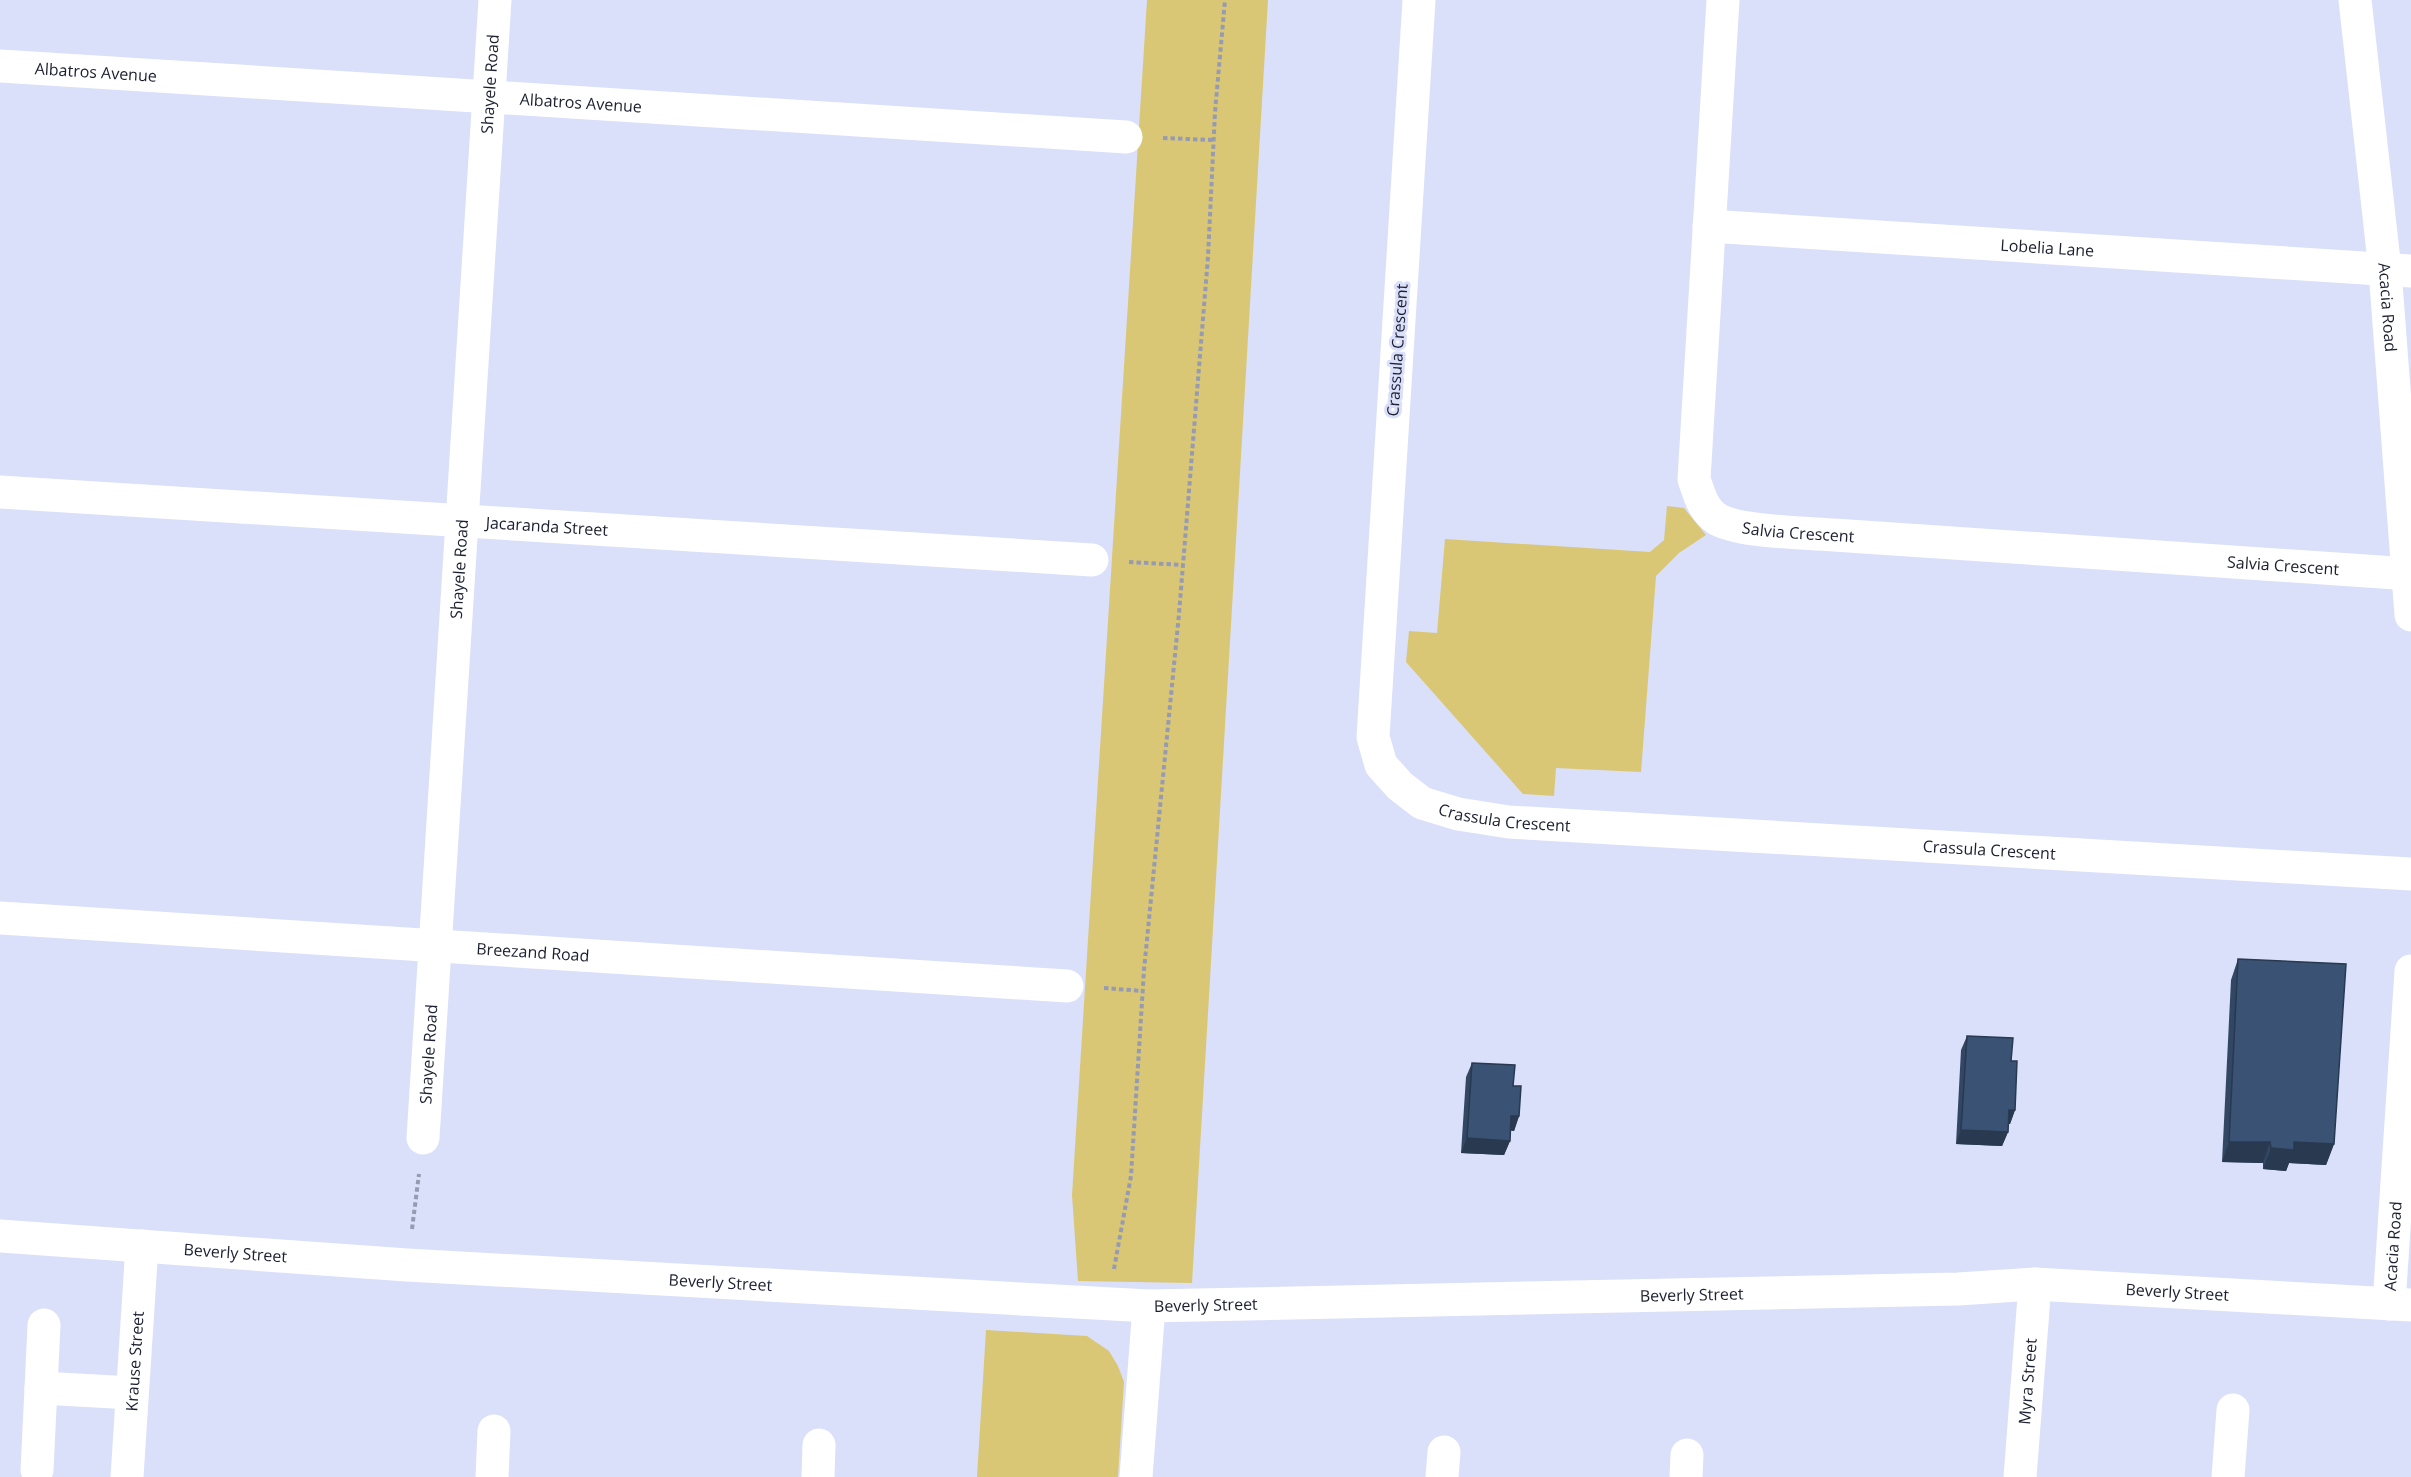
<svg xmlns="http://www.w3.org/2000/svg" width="2411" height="1477" font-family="'Open Sans',sans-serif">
<rect width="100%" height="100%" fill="#dadffa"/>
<path fill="#d9c775" d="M1147,0H1268L1192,1283L1078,1281L1072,1195Z
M1667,506L1684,508L1706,535L1679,553L1656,576L1641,772L1556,768L1554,796L1523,794L1406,662L1409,631L1437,633L1445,539L1650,552L1664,540Z
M986,1330L1087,1336L1109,1351L1118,1366L1124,1382L1118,1477H977Z"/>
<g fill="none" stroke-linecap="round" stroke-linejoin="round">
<path stroke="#979bb2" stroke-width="4" stroke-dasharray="4.5 3" stroke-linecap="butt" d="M1163,138L1213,140
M1129,562L1183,565
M1104,988L1143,991
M412,1229L419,1174
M1114,1269L1131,1176L1144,970L1179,614L1208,257L1215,112L1225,0"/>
<g stroke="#fff" stroke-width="33">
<path id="s1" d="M1419,0L1373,737L1381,765L1400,786L1422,803L1458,814L1509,822L2411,874"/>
<path id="s2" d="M1723,0L1694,479C1699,494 1703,510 1717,519C1738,532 1807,533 1834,535L2411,574"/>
<path id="s3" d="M2355,0L2385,270L2411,615"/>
<path id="s4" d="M0,66L1126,137"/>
<path id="s5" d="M1709,226L2411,271"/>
<path id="s6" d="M0,492L1092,560"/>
<path id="s7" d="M0,918L1067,986"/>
<path id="s8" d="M423,1138L495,0"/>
<path id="s9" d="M0,1236L407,1265L1149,1306L1958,1289L2035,1284L2411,1305"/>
<path id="s10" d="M2389,1304L2411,971"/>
<path d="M41,1388L44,1325"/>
<path d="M37,1470L41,1388L132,1393"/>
<path id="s11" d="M127,1477L142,1246"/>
<path d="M492,1477L494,1431"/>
<path d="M818,1477L819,1445"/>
<path d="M1136,1477L1149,1306"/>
<path d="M1442,1477L1444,1452"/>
<path d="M1686,1477L1687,1455"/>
<path id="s12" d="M2020,1477L2035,1284"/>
<path d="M2228,1477L2233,1410"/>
</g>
</g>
<path fill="#324763" d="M2238,959L2334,1144L2326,1165L2289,1163L2286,1171L2263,1169V1163L2222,1162L2231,980Z
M1967,1036L2015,1110L2010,1124H2008V1132L2002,1146L1956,1144L1961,1050Z
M1472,1063L1519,1116L1514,1131L1510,1130V1141L1504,1155L1461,1153L1466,1077Z"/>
<path fill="#293950" d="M2009,1110H2015L2010,1124H2004Z
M1511,1116H1519L1514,1131L1506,1130Z
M1961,1130L2008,1132L2002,1146L1956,1144Z
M1467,1138L1510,1141L1504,1155L1461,1153Z
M2229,1142H2270L2263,1163L2222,1162Z
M2294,1142L2334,1144L2326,1165L2289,1163L2286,1171L2263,1169L2271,1148Z"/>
<path fill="#3a5273" stroke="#293950" stroke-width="1.5" d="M2238,959L2346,964L2334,1144L2294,1142V1150L2271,1148L2270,1142H2229Z
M1967,1036L2013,1038L2011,1061H2017L2015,1110H2009L2008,1132L1961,1130Z
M1472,1063L1515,1065L1513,1086H1521L1519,1116H1511L1510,1141L1467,1138Z"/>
<g text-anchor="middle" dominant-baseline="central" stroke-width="6" stroke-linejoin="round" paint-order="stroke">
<g font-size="16" fill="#1c1f2f" stroke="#dadffa">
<text stroke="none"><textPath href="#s4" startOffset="96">Albatros Avenue</textPath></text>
<text stroke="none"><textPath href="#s8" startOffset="1056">Shayele Road</textPath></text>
<text stroke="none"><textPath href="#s4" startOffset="582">Albatros Avenue</textPath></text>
<text stroke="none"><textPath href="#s5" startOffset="339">Lobelia Lane</textPath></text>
<text stroke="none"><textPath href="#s3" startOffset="309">Acacia Road</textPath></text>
<text transform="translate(1397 350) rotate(-86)">Crassula Crescent</text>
<text stroke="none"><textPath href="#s6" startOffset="548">Jacaranda Street</textPath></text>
<text stroke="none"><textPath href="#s2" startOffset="610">Salvia Crescent</textPath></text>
<text stroke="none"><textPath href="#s2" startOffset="1096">Salvia Crescent</textPath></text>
<text stroke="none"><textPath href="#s8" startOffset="570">Shayele Road</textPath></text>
<text stroke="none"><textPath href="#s1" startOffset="908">Crassula Crescent</textPath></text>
<text stroke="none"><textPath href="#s1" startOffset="1394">Crassula Crescent</textPath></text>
<text stroke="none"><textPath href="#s7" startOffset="534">Breezand Road</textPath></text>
<text stroke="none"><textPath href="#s8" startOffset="84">Shayele Road</textPath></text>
<text stroke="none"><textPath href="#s10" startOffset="58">Acacia Road</textPath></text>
<text stroke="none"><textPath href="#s9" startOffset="236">Beverly Street</textPath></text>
<text stroke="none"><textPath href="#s9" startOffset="722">Beverly Street</textPath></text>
<text stroke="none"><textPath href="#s9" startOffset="2180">Beverly Street</textPath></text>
<text stroke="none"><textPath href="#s9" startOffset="1694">Beverly Street</textPath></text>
<text stroke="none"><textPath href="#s9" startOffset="1208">Beverly Street</textPath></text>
<text stroke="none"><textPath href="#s11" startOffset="116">Krause Street</textPath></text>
<text stroke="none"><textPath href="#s12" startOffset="96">Myra Street</textPath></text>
</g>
</g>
</svg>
